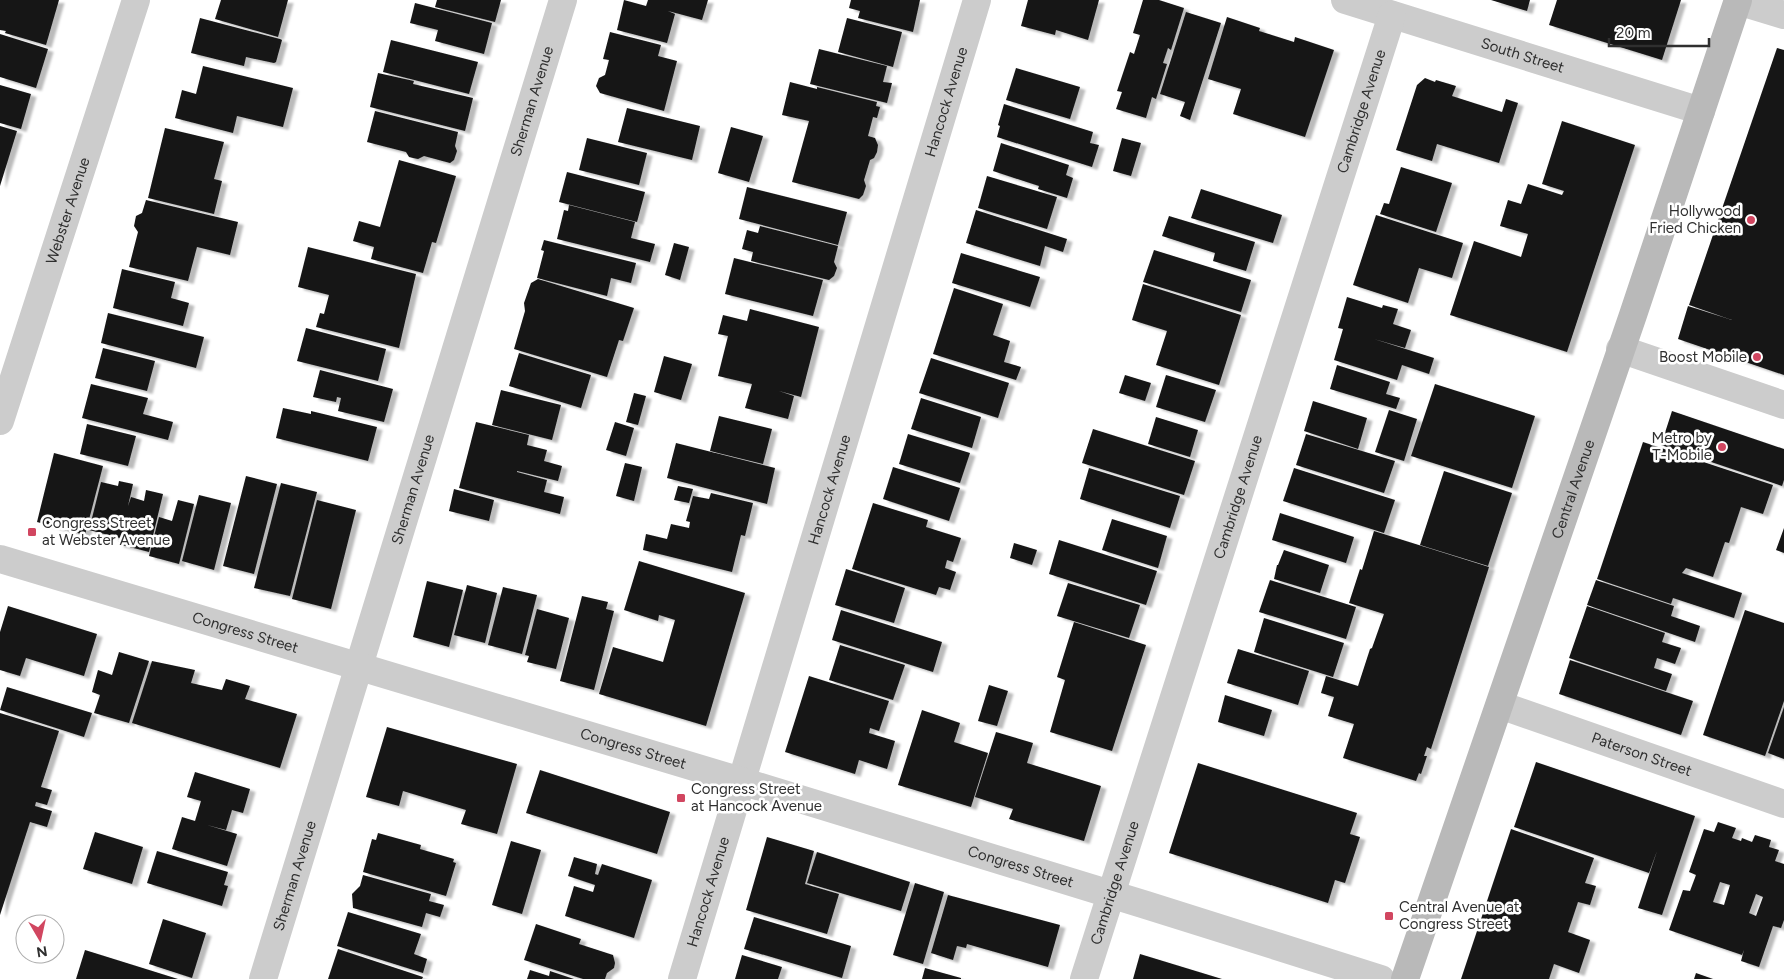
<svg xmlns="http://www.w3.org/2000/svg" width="1784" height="979" font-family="Figtree,sans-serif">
<defs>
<filter id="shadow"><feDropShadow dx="5.5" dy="3" stdDeviation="1" flood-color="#0004"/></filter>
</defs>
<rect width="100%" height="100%" fill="#fff"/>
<path fill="#161616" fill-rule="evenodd" filter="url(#shadow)" d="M0,0H59L46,45L5,33L6,31L0,30Z
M221,0H288L278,37L215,19Z
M437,0H501L495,22L435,7Z
M624,0L646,6L648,0H708L702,20L668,11L675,14L667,43L617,30Z
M851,0H920L913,32L858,18L860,11L849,8Z
M1028,0H1099L1088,40L1056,30L1055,35L1021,26Z
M1143,0H1159L1184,8L1171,50L1168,48L1163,63L1167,64L1156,99L1152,97L1146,118L1116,109L1122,92L1117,91L1130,52L1134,54L1140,35L1133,33Z
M1491,0H1530L1527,11Z
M1557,0H1681L1662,60L1549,25Z
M415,3L492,23L484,54L435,41L438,30L410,23Z
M1186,12L1221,23L1190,120L1180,116L1185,102L1160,94Z
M1227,17L1260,28L1259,31L1294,42L1295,37L1334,50L1305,137L1233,114L1241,89L1208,79Z
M200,18L280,39L282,40L276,62L274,63L246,57L244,66L191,53Z
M847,18L902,32L893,67L838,52Z
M610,32L661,45L658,56L677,61L664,111L600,93L596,86L599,78L605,75L609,60L603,59Z
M0,34L48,49L36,88L0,77Z
M391,40L478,62L469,94L383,72Z
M1777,48L1784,50V375L1678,339L1688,306L1732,320L1689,305Z
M819,49L887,66L883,82L892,83L887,103L810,84Z
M203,66L293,88L283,127L237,116L233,133L175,118L182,90L196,94Z
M1016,68L1080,87L1070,119L1006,100Z
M378,73L414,81L413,84L473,98L465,131L370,107Z
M1425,78L1435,82L1436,80L1456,86L1452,96L1502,112L1506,99L1518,103L1499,163L1437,144L1432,161L1396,150L1417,85Z
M790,82L817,89V87L877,102L876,106L880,107L877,118L873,117L868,136L875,138L878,145L877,152L874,158L870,160L864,180L866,186L863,195L859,199L792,182L809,121L782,115Z
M0,85L31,94L21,129L0,123Z
M1004,104L1093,132L1090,143L1099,145L1092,167L997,137L1000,126L998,125Z
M627,108L700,126L692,160L618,142Z
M375,111L458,132L455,146L457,151L454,160L450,163L424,156L418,159L413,158L409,157L406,152L367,142Z
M1562,121L1635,145L1567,352L1450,315L1474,241L1521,257L1528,234L1500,226L1508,200L1521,204L1528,184L1562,195L1564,191L1542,184Z
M0,126L17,131L0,186Z
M731,127L763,136L749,182L718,173Z
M165,128L224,142L214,179L222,181L214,214L148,198Z
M587,138L647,153L639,185L579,170Z
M1122,138L1141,143L1131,176L1113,171Z
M1001,143L1069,165L1066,175L1073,178L1067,198L1038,189L1039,186L993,171Z
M399,160L456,176L436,243L432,242L423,273L371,259L374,247L353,241L359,221L380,227Z
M1401,167L1452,183L1436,232L1380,214L1384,203L1389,204Z
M567,172L645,192L637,222L559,202Z
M987,176L1057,197L1047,229L978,208Z
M747,187L847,212L838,245L739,219Z
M1201,189L1282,215L1273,243L1191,218Z
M146,200L238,222L230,255L197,247L188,281L129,267L138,232L134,226L136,216L142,213Z
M569,205L635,222L631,238L655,244L650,262L557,239L564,210L568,211Z
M976,210L1067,239L1063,252L1045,246L1040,266L966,243Z
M1376,215L1463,243L1452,278L1419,268L1408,303L1353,285Z
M1169,216L1255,242L1246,271L1213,261L1215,253L1162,236Z
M760,226L838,246L834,262L837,268L834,276L829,280L751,261L753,252L742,249L747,230L758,233Z
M544,240L636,263L631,283L611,278L607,296L537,278L544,251L541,250Z
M674,243L689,247L680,280L665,275Z
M308,247L416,274L399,348L316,327L320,313L324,314L329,295L298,287Z
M1154,250L1251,280L1241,312L1143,282Z
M961,253L1040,277L1030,307L952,283Z
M734,258L823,280L813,316L725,294Z
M122,269L175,282L171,298L189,303L183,326L113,308Z
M538,279L634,308L623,341L619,340L607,377L514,349L525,311L524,303L531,283Z
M1143,284L1241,315L1219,385L1156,365L1167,331L1132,320Z
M954,288L1003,304L993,335L1010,341L1004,362L1021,367L1016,380L933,354Z
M1347,297L1382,308L1383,305L1398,309L1393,324L1411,330L1405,348L1374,339L1434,358L1429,374L1402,365L1397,380L1334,360L1343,329L1338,328Z
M750,309L819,327L801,397L779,391L794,396L788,419L745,408L752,384L718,376L728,336L718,334L723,315L747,321Z
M108,313L204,337L196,368L101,343Z
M306,328L386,349L378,381L297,361Z
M103,348L155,361L147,391L95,378Z
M519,353L591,375L581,408L509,386Z
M664,356L692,364L681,400L654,392Z
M931,358L1009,383L998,418L919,393Z
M1337,365L1390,382L1386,394L1400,398L1396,409L1330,389Z
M320,370L393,389L384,422L338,411L341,398L337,397L336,402L313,397Z
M1125,375L1151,383L1145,401L1119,393Z
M1166,375L1216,390L1205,422L1156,407Z
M91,384L148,398L143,414L173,422L168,440L82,418Z
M1435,384L1535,416L1512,488L1411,456Z
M501,390L561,405L552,440L492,425Z
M634,393L646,396L638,425L626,422Z
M921,398L981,417L972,448L911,429Z
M1313,401L1367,418L1358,449L1304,431Z
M283,408L311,414V411L377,427L368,461L276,438Z
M1389,410L1417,419L1404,461L1375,452Z
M1672,411L1784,449V480L1782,486L1661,445Z
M719,416L772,429L763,464L710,451Z
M1156,417L1198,430L1190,457L1148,444Z
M476,422L529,435L527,445L547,450L544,461L562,466L558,481L517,471V472L547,480L544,492L564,497L560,514L459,488Z
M615,422L634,428L626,456L606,450Z
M87,424L136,436L128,466L80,454Z
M1093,429L1195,461L1184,495L1082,463Z
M908,434L970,453L960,483L899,464Z
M1306,434L1395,461L1384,493L1296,465Z
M1643,442L1773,485L1763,514L1741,507L1729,543L1725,542L1713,577L1686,568L1682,573L1742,593L1734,618L1673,598L1671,604L1597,579Z
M676,443L775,468L767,504L667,478Z
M54,453L103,466L85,535L37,522Z
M625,463L642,467L634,501L616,496Z
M893,467L960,488L949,521L883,499Z
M1089,468L1180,496L1170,528L1080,499Z
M1294,468L1395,500L1384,533L1283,501Z
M1444,471L1512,493L1488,566L1420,545Z
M246,476L277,484L254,574L223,566Z
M119,481L133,484L128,506L131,497L144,501L146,490L163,494L149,552L118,544L120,538L89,530L101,482L118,486Z
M281,483L317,492L290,596L254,588Z
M678,486L693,489L689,503L674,500Z
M454,489L494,500L489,521L449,511Z
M711,493L753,503L745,536L741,535L732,572L643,550L646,534L667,539L671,524L689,528L690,522L686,521L693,496L709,499Z
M199,495L231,503L214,570L182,561Z
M178,500L194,504L179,564L149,556L159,517L172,521Z
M317,500L356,510L331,609L292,599Z
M873,503L928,520L926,527L961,538L953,562L947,560L945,568L956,572L950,590L939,587L936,595L852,569Z
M1280,513L1354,537L1346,563L1272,540Z
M1112,519L1167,536L1158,568L1102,550Z
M1784,528V553L1776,550Z
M1374,531L1489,567L1431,749L1427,747L1424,756H1427L1421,774L1419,773L1416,781L1343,758L1354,724L1328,716L1334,697L1321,693L1326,676L1358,686L1370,649L1372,648L1384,614L1349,603L1360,569L1362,570Z
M1059,540L1157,571L1146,605L1049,574Z
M1014,543L1037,550L1032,565L1010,558Z
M1284,550L1329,565L1320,593L1274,579L1277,565H1278Z
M639,561L745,593L706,726L599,694L613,647L663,662L675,620L659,615L658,621L624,610Z
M846,569L905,588L894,623L835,605Z
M1270,580L1356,607L1346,639L1259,612Z
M1596,580L1674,606L1671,616L1700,626L1695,642L1587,605Z
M427,581L463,590L449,647L413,637Z
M1068,583L1140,605L1129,638L1057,616Z
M467,585L497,593L485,643L454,635Z
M503,587L537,595L522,654L488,645Z
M582,596L608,602L606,609L614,611L594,690L560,681Z
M8,606L97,634L84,676L26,658L20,676L0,670V632Z
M1587,606L1665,633L1662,642L1681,648L1675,664L1657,658L1654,668L1672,674L1666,691L1569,658Z
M537,609L569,618L556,669L527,662L529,656L525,655Z
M841,610L942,642L933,672L832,640Z
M1745,610L1784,623V701L1765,756L1703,735Z
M1264,618L1344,643L1333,677L1254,652Z
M1074,622L1146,645L1112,751L1050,732L1065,680L1057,677Z
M840,645L905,665L893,700L829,680Z
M1238,649L1309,671L1298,705L1227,683Z
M119,652L149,661L129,723L94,713L100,695L92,692L98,670L112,675Z
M1570,660L1693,701L1681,735L1559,694Z
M152,661L195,670L191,683L222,690L226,679L250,686L245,699L297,714L280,768L132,723Z
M809,676L889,701L879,731L870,728L869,733L895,741L887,769L859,760L855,774L785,752Z
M989,685L1008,691L997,726L978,721Z
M7,687L92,713L84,737L0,710Z
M1225,695L1272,710L1264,736L1218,722Z
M1784,707V759L1768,753Z
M922,710L960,723L954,742L988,753L971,807L898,785Z
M0,713L59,731L41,787L52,790L47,805L36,802L35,806L52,811L47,827L30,822L0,915Z
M387,727L517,764L497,834L461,824L466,810L403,791L399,806L366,797Z
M996,732L1033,743L1027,763L1101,786L1084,841L1009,819L1013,809L975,797Z
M1536,762L1695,816L1662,915L1638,908L1657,851L1649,873L1514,827Z
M1198,763L1357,813L1350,834L1360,837L1345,883L1335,880L1328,903L1169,853Z
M540,770L670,812L657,854L526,813Z
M195,772L250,789L243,813L232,810L226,830L207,825L237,834L227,866L172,849L182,817L195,821L201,801L187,797Z
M1718,822L1736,828L1732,838L1741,841L1742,838L1752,842L1755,835L1771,840L1769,847L1779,850L1775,861L1784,864V920L1781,928L1773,926L1759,967L1741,961L1744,950L1742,955L1669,930L1683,890L1690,891L1696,875L1689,872L1704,829L1714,832ZM1720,882L1730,885L1724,905L1713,902ZM1756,894L1763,897L1756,916L1749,913Z
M1511,829L1594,858L1585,883L1596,886L1590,905L1578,902L1568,932L1590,940L1579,973L1554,964L1549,979H1461Z
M95,832L143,847L132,884L83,869Z
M378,833L421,845L420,849L454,859L453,862L456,863L446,896L363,872L372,839L376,840Z
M767,837L814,851L805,884L839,894L827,934L746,910Z
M511,841L541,850L522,914L492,905Z
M157,851L228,872L224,885L228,886L222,906L147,883Z
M817,852L910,882L901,911L807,883Z
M574,857L597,864L595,874L598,875L602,864L652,880L634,938L565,916L574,886L593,892L595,885L568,876Z
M363,875L431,894L429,901L444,905L440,917L426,913L422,927L353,908L352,894L360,886Z
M915,883L944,892L923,964L893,955Z
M948,895L1060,925L1048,967L967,944L966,948L957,946L953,960L931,953Z
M348,912L421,934L414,954L427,959L423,973L337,946Z
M754,917L851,946L842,978L744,949Z
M163,919L206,933L192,978L149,964Z
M536,924L581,939L579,944L613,955L615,963L614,968L607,973L605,979H583L524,960Z
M338,949L423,977L422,979H328Z
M85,950L178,979H76Z
M1140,954L1222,979H1133Z
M742,955L782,967L778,979H735Z
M925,968L961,978V979H922Z
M530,970L549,976L550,971L574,979H527Z
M1696,973L1713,979H1694Z"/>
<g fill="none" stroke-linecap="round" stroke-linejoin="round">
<g stroke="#ccc" stroke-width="28">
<path id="s1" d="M1345,0L1701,111"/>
<path d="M1738,1L1784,15"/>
<path d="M1620,349L1784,405"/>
<path id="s2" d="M1500,705L1784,804"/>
<path id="s3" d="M263,979L563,0"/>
<path id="s4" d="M682,979L977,0"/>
<path id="s5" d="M1084,979L1392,15"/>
</g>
<g stroke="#ccc" stroke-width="28">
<path id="s6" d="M0,421L136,0"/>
<path id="s7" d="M0,559L741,781L1146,905L1381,979"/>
</g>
<path stroke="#b9b9b9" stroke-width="28" id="s8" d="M1405,979L1633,315L1738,0"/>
</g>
<g fill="#d14660" stroke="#fff" stroke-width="2">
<circle cx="1751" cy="220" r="5"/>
<circle cx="1757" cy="357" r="5"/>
<circle cx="1722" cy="447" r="5"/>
<rect x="27" y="527" width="10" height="10" rx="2.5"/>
<rect x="676" y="793" width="10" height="10" rx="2.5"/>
<rect x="1384" y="911" width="10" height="10" rx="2.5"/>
</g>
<g text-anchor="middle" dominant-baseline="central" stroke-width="5" stroke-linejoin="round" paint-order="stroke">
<g font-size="15" fill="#2f2f2f" stroke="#fff">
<text stroke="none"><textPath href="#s1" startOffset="186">South Street</textPath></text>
<text stroke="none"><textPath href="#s3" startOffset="918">Sherman Avenue</textPath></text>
<text stroke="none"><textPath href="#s4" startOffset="916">Hancock Avenue</textPath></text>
<text stroke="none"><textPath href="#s5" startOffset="911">Cambridge Avenue</textPath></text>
<text stroke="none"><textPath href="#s6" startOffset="221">Webster Avenue</textPath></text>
<text stroke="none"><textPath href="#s3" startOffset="512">Sherman Avenue</textPath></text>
<text stroke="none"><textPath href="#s4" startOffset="511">Hancock Avenue</textPath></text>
<text stroke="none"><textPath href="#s8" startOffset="518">Central Avenue</textPath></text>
<text stroke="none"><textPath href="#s5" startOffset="506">Cambridge Avenue</textPath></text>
<text stroke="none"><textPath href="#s7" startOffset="256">Congress Street</textPath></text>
<text stroke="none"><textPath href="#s7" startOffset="661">Congress Street</textPath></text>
<text stroke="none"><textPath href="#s2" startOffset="150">Paterson Street</textPath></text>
<text stroke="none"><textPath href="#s7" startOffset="1066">Congress Street</textPath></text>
<text stroke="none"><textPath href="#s3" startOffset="108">Sherman Avenue</textPath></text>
<text stroke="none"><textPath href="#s5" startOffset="101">Cambridge Avenue</textPath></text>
<text stroke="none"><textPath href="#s4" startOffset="91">Hancock Avenue</textPath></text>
</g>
<g font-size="15" fill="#2f2f2f" stroke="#fff" text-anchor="end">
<text x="1741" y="211">Hollywood<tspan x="1741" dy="17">Fried Chicken</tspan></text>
<text x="1747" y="357">Boost Mobile</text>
<text x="1712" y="438">Metro by<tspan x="1712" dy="17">T-Mobile</tspan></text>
<text x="42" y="523" text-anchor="start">Congress Street<tspan x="42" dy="17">at Webster Avenue</tspan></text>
<text x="691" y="789" text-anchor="start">Congress Street<tspan x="691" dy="17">at Hancock Avenue</tspan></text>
<text x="1399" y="907" text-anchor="start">Central Avenue at<tspan x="1399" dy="17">Congress Street</tspan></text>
</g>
</g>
<g transform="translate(40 939) rotate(171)"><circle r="24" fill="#ffffff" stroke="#acacac"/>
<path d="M0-4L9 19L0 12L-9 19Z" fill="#d14660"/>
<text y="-8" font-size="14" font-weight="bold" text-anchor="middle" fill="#2f2f2f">N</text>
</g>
<path d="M1609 38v8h100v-8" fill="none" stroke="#2f2f2f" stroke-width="2.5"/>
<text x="1616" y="38" font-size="15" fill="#2f2f2f" stroke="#ffffff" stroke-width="4" paint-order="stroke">20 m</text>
</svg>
